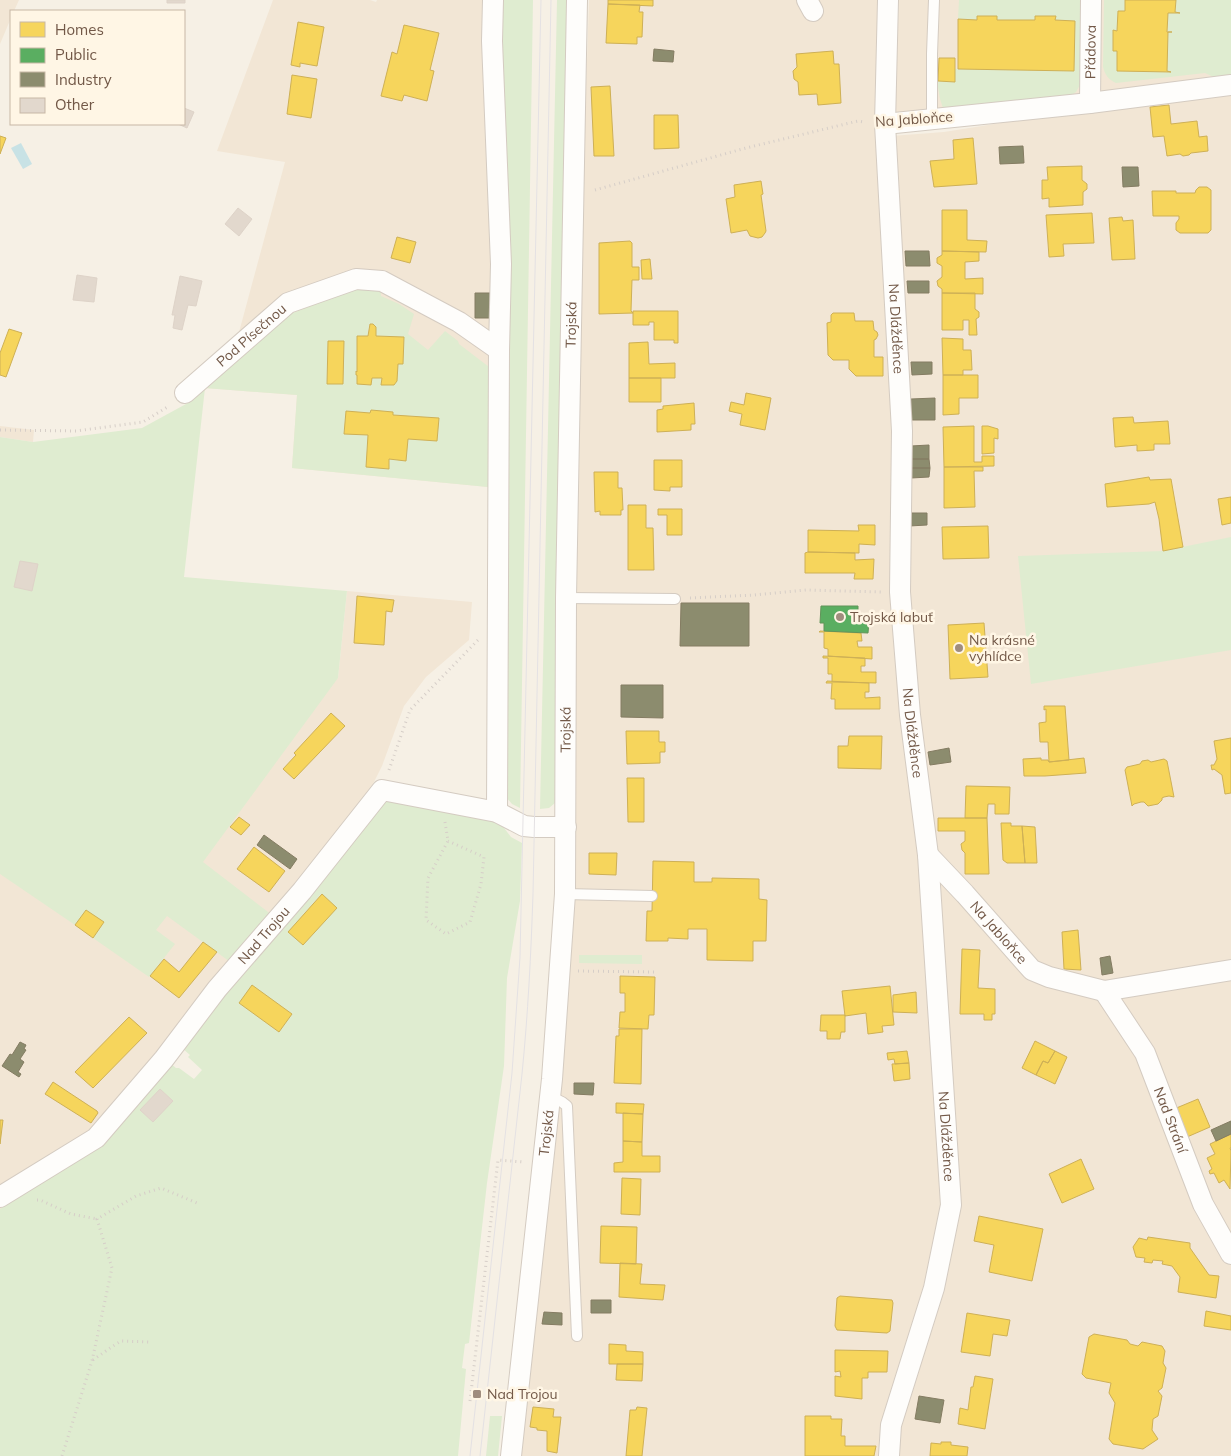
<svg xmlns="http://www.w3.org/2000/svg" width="1231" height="1456" font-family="Mulish,sans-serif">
<rect width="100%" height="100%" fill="#f6f0e5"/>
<path fill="#f2e6d5" d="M0,0H19L14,11H11V18L0,44Z
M273,0H370L376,2L377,0H487L496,293L490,432L488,456V487L292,468L297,395L205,388L235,347L285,162L217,151Z
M589,0H881L878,137L944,132L1084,110L1231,94V1456H520L575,587L583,185Z
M899,0H1231V80L918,127L895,112Z
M0,426L34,430L33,442L0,437Z
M347,591L472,602L469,640L426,677L404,706L382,766L370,790L383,798L281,1079L204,1020L98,1145L0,1210V839L338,678Z"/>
<path fill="#dfecd0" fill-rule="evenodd" d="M500,0H533L520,808L512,804L506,797L509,331L510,306L499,32Z
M557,0H570C563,268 556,535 555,803L549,808L540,809Z
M959,0H1085L1081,83L1076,92L1068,97L944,111L940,99L937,81L955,82V69L1074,70L1075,21L1055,20L1056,17L1035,20H997V16H977V20H975L958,19Z
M1104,0H1125V11H1118L1117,31L1114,30L1113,51H1117V71L1170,72L1167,71L1168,15V13H1179L1175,12L1176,0H1231V77L1218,79L1205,73L1116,83C1109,80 1105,75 1103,67Z
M380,283L381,296L399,304L414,314L408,334L428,350L445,331L458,341L459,344L493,370C491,409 488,448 488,487L292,468L297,395L205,388L184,577L347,591L338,678L203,862L272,915L233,964L167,916L156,930L175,944L149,977L93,938L104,922L86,910L75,925L0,874V437L33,442L142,428L186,404L290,314L357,288ZM372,324L376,327V336L404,337L403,364H398L397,381L394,385H382V378H372L371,385L357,384V375H356L357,372V336H368L369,325ZM328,341H344L343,384H327ZM371,410L393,412V415L438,418L437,441L408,439L406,461L389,459L388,469L366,466L368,435L344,433L346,411L370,413Z
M1231,537V650L1031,684L1018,556L1163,551Z
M382,798L498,820L511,837L522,843L520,901L507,978L504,1066L487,1183L469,1343L465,1344L462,1368L466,1369L458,1456H0V1209L108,1136L170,1063L176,1068H179L194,1079L202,1070L188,1057L190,1055L182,1048ZM321,894L336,908L303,945L288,932ZM252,986L292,1014L279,1032L239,1003ZM160,1089L172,1100L153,1122L140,1110Z
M579,955H642V964L579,963Z
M490,1416H502L498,1456H486Z"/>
<path fill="#c8e2e5" d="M21,143L32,164L23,169L11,148Z"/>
<path fill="#f6d55c" stroke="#ceb056" d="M608,0H653V6L608,4Z
M1125,0H1176L1175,12L1180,13H1168L1167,32H1172H1168L1167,71L1171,72L1117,71V51H1113V30L1117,31L1118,11H1125Z
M608,4L640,5L639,12H643L642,37H637V44L606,43Z
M977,16H997V20H1035V16H1056L1055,20L1075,21L1074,71L958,69V19L977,20Z
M298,22L324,27L317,66L300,63V67L291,65Z
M404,25L439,33L430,70L434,71L427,101L404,95L402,101L381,96L392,52L397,54Z
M833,51L834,64H839L841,103L818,105L817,94L799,95L798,82L794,79L793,71L797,67L796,54Z
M939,58H955V82L938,81Z
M292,75L317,79L311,118L287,114Z
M610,86L614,156H594L591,87Z
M1169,105L1171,124L1197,121L1199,137L1207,136L1208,151L1191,153L1189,155L1183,156L1180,154L1167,156L1164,136L1153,137L1150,107Z
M654,115H678L679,148L654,149Z
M0,136L6,138L0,154Z
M973,138L977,184L934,187L930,161L954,159L953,140Z
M1082,166V180L1087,184V189L1083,192V205L1049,207V198L1042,199V180H1048L1047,167Z
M761,181L763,194L761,195L766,231L765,233L762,237L758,238L750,236L747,230L731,233L726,199L735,197L734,185Z
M1199,187H1207L1211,190V230L1208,233H1180L1176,230V223L1179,219V216H1153L1152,191H1176V193H1195L1196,190Z
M942,210H967V240L987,241L986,252L942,251Z
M1092,213L1094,243L1063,244L1064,256L1049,257L1046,215Z
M1122,217L1123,221L1133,220L1135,259L1112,260L1109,218Z
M397,237L416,242L410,263L391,258Z
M630,241L632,243V267H639V280H632L631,311L633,313L599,314V243Z
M942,251L979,252V261L965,262V279L983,278V294L942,293V289L938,286L937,281L942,277V266L937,263V258L942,255Z
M650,259L652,279H642L641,260Z
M942,293H975V309L979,312V317L976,319L977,335H969V320H963V330H942Z
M633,311H678V343H674V340H654V322H649V325H633Z
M833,313H854L855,321H873L874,330L877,332L878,335L876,339L874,340V357H883V376H856L849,369V360H833L828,355L827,323L831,322V315Z
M370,324H373L376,327V336L404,337L403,364H398L397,381L394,385H381L382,378H372L371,385L357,384V375H356V371L357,372V336H368Z
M9,329L22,333L6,377L0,375V353Z
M942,338L963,339V350H971L972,370H963V375H943Z
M328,341H344L343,384H327Z
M648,342L649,364L675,363V378H629V343Z
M943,375H978V398H959V414L943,415Z
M629,378H661V402H629Z
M746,393L771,398L765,430L740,425L742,414L729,411L731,402L744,405Z
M694,403L695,424H691V430L657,432V410L663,409V406Z
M371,410L393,412V415L439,418L437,441L408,439L406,461L389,459V469L366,467L368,435L344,434L346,411L370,413Z
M1133,417L1134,423L1168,421L1170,444H1154V450L1137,451V445L1115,447L1113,418Z
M974,426V462H982V456H994V466L944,467L943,427Z
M982,426H988L998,429V439L994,438V453L982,454Z
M654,460H682V487H670V491L654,490Z
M944,467H983V471H974L975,507L944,508Z
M594,472H618V488H622L623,510H621V515H600V511L595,512Z
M1149,477L1150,480L1171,479L1183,547L1163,551L1159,519L1155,502L1149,504L1107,507L1105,484Z
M1231,497V523L1222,525L1218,499Z
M628,505H646V528H653L654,570H628Z
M658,509H682V535H667V515H658Z
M858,525H875V545L859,544V553L808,552V530L859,531Z
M988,526L989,558L943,559L942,527Z
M808,552L855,553V560L874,559L873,579H854L855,573H805V553Z
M357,596L394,600L392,612L386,611L384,645L354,643Z
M984,623L988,677L950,679L948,625Z
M820,631L861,633L862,641H857L858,647H872V659L828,656V649L824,648V632H819Z
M823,656L865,658V666H861V672H876V683L832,682V674H828V658H823Z
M827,681L869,683V692H865V698L880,697V709H835V699H831L832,683H826Z
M1044,706H1065L1069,760L1049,762L1048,742H1040L1039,723L1046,722V709L1044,710Z
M331,713L345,726L294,779L283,769L296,755L294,753Z
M626,731H659V742H665V752H660V763L627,764Z
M849,736H882L881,769L838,768V746H848Z
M1231,738V793L1225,794L1222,775L1214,769L1212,770L1211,765H1214L1217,759L1214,741Z
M1041,758V760H1048L1049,762L1084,758L1086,773L1045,776H1024L1023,759Z
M1164,759L1167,761L1174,797L1169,796L1164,797L1162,798V800L1158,804L1148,806L1144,802H1141L1134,804L1132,806L1125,770L1127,767L1140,764L1142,761L1148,760L1151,762Z
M627,778H644V822H628Z
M966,786L1010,787L1009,814H995V804H988L987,818H965Z
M239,817L250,825L241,835L230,827Z
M938,818H987L989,874H965V853L962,850L961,844L965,841V831H938Z
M1001,823H1011V826H1022L1025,863H1007L1003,860Z
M1022,826L1035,827L1037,863H1025Z
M254,847L285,871L269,892L237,869Z
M589,853H617L616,875L589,874Z
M653,861L694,862V882H712V878L759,879V899L767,900L766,941H753V961L707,960V929H688V939L668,938V941H646L647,911H652Z
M322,894L337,908L303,945L288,932Z
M86,910L104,922L93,938L75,925Z
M1078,930L1081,970L1064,969L1062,932Z
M203,942L217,952L179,998L150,976L164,959L179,972Z
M962,949L980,950L978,988L995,989V1014H992V1020H984V1014H960Z
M620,976L655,977L654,1015H649L648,1029L619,1028L620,1012H625V993H620Z
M252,985L292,1014L279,1032L239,1003Z
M890,986L894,1025L882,1026L883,1032L868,1034L866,1013L845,1016L842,991Z
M916,992L917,1013L893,1012V995Z
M821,1015H845V1032H841L840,1039H827V1031H820Z
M129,1017L147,1033L93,1088L75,1072Z
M619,1029H642L641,1084L614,1083L616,1036H619Z
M1035,1041L1055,1051L1048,1063L1043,1061L1036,1075L1022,1068Z
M907,1051L909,1063L895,1064L894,1059L888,1060L887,1053Z
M1055,1051L1067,1057L1055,1084L1036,1075L1043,1061L1048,1063Z
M909,1063L910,1079L894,1081L892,1064Z
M53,1082L97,1111L98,1113L91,1123L45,1094Z
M1198,1099L1210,1127L1187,1137L1174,1109Z
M616,1103L644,1104L643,1114L616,1113Z
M623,1113L643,1114L642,1142L623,1141Z
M0,1120H3L0,1144Z
M1231,1134V1148H1230L1231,1151L1230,1189L1224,1180L1219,1183L1214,1173L1210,1174L1209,1171L1212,1169L1207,1158L1215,1154L1210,1144Z
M623,1141L642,1142V1156H660V1172H614V1163L623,1162Z
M1081,1159L1094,1189L1062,1203L1049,1174Z
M622,1178L641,1179L640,1215L621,1214Z
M979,1216L1043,1229L1032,1281L989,1272L994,1245L974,1241Z
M601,1226L637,1227L636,1264L600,1263Z
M1148,1237L1190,1243V1248L1209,1275L1219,1276L1216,1298L1178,1292L1180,1277L1172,1266L1162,1264L1163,1261L1153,1260L1152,1263L1144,1262L1145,1258L1136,1257L1133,1247L1139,1238L1147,1240Z
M620,1263L642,1264L640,1284L665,1285L663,1300L619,1297Z
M840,1296L892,1300L893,1303L890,1331L887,1333L837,1330L835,1326L837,1298Z
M1206,1311L1231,1316V1330L1204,1326Z
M967,1313L1010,1320L1007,1336L993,1334L990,1356L961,1352Z
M1094,1334L1127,1340L1130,1344L1138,1346L1142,1342L1162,1346L1165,1351L1163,1363L1166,1368L1162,1388L1158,1391L1162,1396L1158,1416L1153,1419L1152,1430L1158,1439L1143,1449L1113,1444L1109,1439L1115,1403L1109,1393L1111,1383L1086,1378L1082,1374L1089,1337Z
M609,1344L626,1345V1351L643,1352V1364H609Z
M835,1350L888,1351L887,1372H868V1378H862V1399L835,1396V1376L841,1377L840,1371L835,1372Z
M617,1364H643L642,1381L616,1380Z
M975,1376L993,1379L985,1429L958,1424L960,1408L968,1410L971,1387H973Z
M533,1407L554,1409L553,1417H561L557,1453L547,1451V1431L537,1430V1428L530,1427Z
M637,1407L647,1408L642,1456H626L630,1410H636Z
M805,1416H831V1419H842L841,1436H845V1446H876L874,1456H805Z
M941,1442H951V1445L968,1447L967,1456H930L931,1443L941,1444Z"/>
<path fill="#5aae61" stroke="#619459" d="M821,606H858V621H869L868,633L824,631V623H820Z"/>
<path fill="#8c8c6e" stroke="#847c62" d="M654,49L674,51L673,62L653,61Z
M1023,146L1024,163L1000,164L999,147Z
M1122,167H1138L1139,186L1123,187Z
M905,251H929L930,266H906Z
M907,281H929V293H908Z
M475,293H496V318H475Z
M911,362H932V374L912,375Z
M935,398V420H911V399Z
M929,445V459H911V446Z
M911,459H929L930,468H911Z
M911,468H930L929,477L911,478Z
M909,513H927V525L909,526Z
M681,603H749V646H680Z
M621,685H663V718L621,717Z
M949,748L951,762L930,765L928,752Z
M264,835L297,859L290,869L257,845Z
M1110,956L1113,973L1102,975L1100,958Z
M20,1042L26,1045L24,1049L26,1050L20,1059L24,1062L18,1072L21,1074L19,1077L2,1066L10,1054L12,1055Z
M574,1083H594L593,1095L574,1094Z
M1231,1121V1134L1216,1141L1211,1130Z
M591,1300H611V1313H591Z
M544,1312L562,1313V1325L542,1324Z
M919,1396L944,1400L940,1423L915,1419Z"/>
<path fill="#e2d8cd" stroke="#ded3c8" d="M167,0H185V3H167Z
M184,108L194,112L187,128L178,124H184Z
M238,208L252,219L239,236L225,224Z
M77,275L97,278L94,302L73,300Z
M180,276L202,281L196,306L188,305L182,330L173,328L175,315H172Z
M20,561L38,564L32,591L14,587Z
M160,1089L173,1101L153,1122L140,1110Z"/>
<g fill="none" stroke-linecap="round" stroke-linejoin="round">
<defs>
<path id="lane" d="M932,119V54L934,0
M566,598L675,599
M565,894L652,896
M550,1096L562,1102L567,1106L577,1336"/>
<g id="street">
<path d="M493,0L492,41L501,264L499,350L497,812"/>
<path d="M807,0L813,11"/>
<path id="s1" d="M888,0L885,124L902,431L900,592L910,715L928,855L951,1205L934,1288L891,1425L889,1456"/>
<path id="s2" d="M1090,103L1091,0"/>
<path d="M885,124L1090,103L1231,85"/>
<path id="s3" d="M185,393L288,303L356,279L382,281L459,322L499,350"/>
<path id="s4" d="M928,855L965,894L1032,970L1049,977L1104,991L1231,970"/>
<path id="s5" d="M1104,991L1145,1053L1203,1204L1231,1254"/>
<path id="s6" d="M0,1197L96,1138L164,1059L217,989L302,891L382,790L497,812L524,826L534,827H566"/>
<path id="s7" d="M511,1456L552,1079L565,894L566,598L577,0"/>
</g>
</defs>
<use href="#lane" stroke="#d4cbc1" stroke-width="12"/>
<use href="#street" stroke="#d4cbc1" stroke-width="22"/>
<path stroke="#d6cec8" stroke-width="3" stroke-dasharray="1 4" stroke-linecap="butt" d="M595,190L746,148L858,121L864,122
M0,430L76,431L143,422L169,406
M690,598L754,595L806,590L881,592
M389,770L410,710L478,640
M445,822L448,841L428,878L426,920L446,934L470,922L481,884L484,857L448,841
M578,971L655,972
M37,1200H40L71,1214L97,1219
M93,1360L113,1346L121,1341L149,1342
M470,1401L498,1160L523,1162
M62,1456L92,1361L112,1268L97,1219L136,1196L161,1188L197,1203"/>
<use href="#lane" stroke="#fefdfb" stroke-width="10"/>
<use href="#street" stroke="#fefdfb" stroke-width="20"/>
<path stroke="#e4e1e3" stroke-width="1" d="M470,1456L512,1073L520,957L541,0
M480,1456L522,1074C528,1014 531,954 533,894L551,0"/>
</g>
<g fill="#a08d7e" stroke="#fff6e5" stroke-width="2">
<circle cx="840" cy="617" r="5"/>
<circle cx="959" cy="648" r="5"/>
<rect x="472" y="1389" width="10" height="10" rx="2.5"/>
</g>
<g text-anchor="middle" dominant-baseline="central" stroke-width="5" stroke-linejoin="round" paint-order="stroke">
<g font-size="14" fill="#725847" stroke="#fff6e5">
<text stroke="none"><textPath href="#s2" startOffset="51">Přádova</textPath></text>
<text transform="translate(914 119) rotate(-4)">Na Jabloňce</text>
<text stroke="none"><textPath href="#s7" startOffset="1134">Trojská</textPath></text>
<text stroke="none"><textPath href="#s1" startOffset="329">Na Dlážděnce</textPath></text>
<text stroke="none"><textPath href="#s3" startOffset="88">Pod Písečnou</textPath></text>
<text stroke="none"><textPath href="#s7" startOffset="729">Trojská</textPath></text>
<text stroke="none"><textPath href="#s1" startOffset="734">Na Dlážděnce</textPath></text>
<text stroke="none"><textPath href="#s4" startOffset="105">Na Jabloňce</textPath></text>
<text stroke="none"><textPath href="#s6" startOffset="376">Nad Trojou</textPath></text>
<text stroke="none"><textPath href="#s5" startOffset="146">Nad Strání</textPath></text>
<text stroke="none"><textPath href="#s7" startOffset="325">Trojská</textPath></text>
<text stroke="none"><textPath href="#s1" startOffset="1139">Na Dlážděnce</textPath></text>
</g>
<g font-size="14" fill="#725847" stroke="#fff6e5" text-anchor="start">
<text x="850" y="617">Trojská labuť</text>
<text x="969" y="640">Na krásné<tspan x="969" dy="16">vyhlídce</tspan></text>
<text x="487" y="1394">Nad Trojou</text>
</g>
</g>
<rect x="10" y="10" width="175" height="115" fill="#fff6e5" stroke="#c7b7a6"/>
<rect x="20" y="22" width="25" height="15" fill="#f6d55c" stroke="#c7b7a6"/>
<text x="55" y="35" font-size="15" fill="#725847">Homes</text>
<rect x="20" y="48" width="25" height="15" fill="#5aae61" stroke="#c7b7a6"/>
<text x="55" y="60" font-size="15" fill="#725847">Public</text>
<rect x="20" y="72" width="25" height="15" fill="#8c8c6e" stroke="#c7b7a6"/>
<text x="55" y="85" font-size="15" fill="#725847">Industry</text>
<rect x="20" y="98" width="25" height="15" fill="#e2d8cd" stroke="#c7b7a6"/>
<text x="55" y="110" font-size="15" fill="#725847">Other</text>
</svg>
